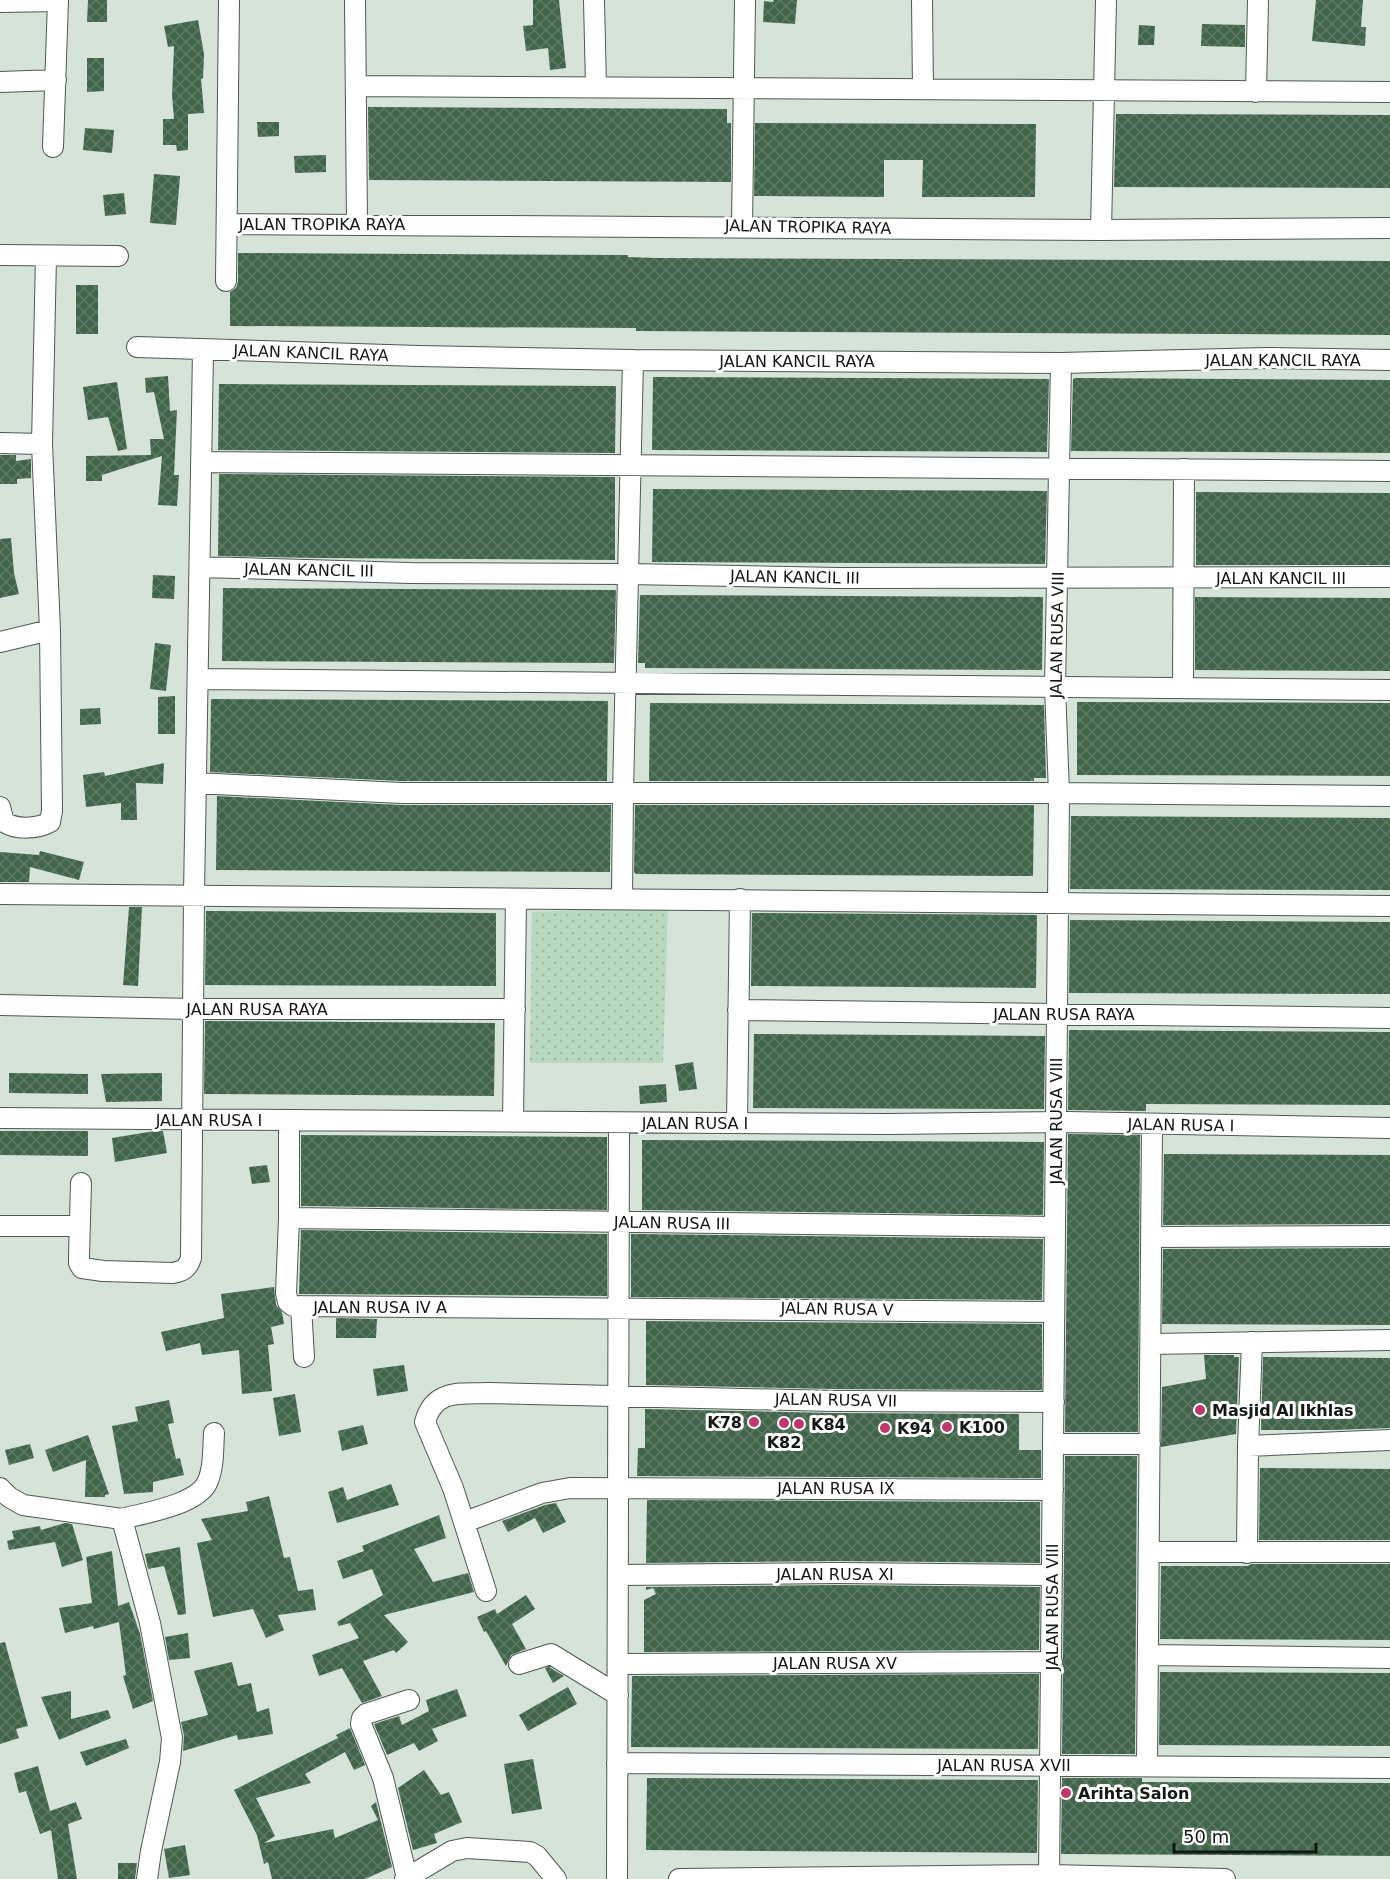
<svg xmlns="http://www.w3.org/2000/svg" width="1390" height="1879" font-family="'DejaVu Sans',sans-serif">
<defs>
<pattern id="grass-dots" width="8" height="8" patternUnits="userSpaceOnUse" patternTransform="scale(1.5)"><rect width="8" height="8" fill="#b8d8bf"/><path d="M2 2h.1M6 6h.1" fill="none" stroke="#9db9a3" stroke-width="1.8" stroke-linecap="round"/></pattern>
<pattern id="building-cross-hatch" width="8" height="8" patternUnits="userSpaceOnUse" patternTransform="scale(1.5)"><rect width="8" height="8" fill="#41654a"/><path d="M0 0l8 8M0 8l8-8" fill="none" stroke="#5f7a66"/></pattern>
</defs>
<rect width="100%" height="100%" fill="#d5e3d8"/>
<path fill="url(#grass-dots)" d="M668,906L663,1063H530L532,912Z"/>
<path fill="url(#building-cross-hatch)" d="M88,0H107V22H87Z
M533,0H559L566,68L550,70L548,48L526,51L523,26L533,25Z
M773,0H797L795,24L763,22L764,1L774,2Z
M1316,0H1363L1361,27H1366L1365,46L1312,41Z
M198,20L204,54L203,79L201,78L204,113L188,114V150L177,151L176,145H163V119H174L172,95L174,46L168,47L164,26Z
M1202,24L1245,25V47L1201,46Z
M1139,25L1155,26L1154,45H1138Z
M87,58H104V91L87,92Z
M368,107L727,109V123H731V182L369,180Z
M1116,114L1390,115V188L1114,187Z
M257,122H279V136L258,137Z
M755,123L1036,124L1035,197H922L923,160H884V197L754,196Z
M85,128L114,130L112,153L83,150Z
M326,155V172L295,173L294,156Z
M154,174L180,176L176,225L150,223Z
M124,193L126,214L105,216L103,195Z
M238,253L628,255V257L656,258L1390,261V335L636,331V328L230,326V292L236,288L238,282Z
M76,285H98V334H76Z
M168,376L170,411L177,410L174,475H179L177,506L158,505L162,456L102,475V481H86V456L151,455L150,439H164L154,392L146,393L145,378Z
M653,377L1049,379L1047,452L652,450Z
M1075,378L1390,380V453L1071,451L1073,379Z
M117,382L127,449L118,451L108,417L88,420L83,387Z
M219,384L616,386L615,453L218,450Z
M0,455H16V461L31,459V478L17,479V484H0Z
M219,474L615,477V560L318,558L218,556Z
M653,489L1047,491L1045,564L652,562Z
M1196,492L1390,493V565H1196Z
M11,538L14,573L19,594L0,598V539Z
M153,575L175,576L174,599L152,598Z
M223,588L616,590L614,663L222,661Z
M640,595L1043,597L1042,670L645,668V663H638Z
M1195,597L1390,598V671L1195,670Z
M155,643L171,645L166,691L150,689Z
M175,696V734H158V697Z
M211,699L608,701L607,781H401L210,772Z
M1077,702L1390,703V776L1077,775Z
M650,703L1044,705L1046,778H1034V781H649Z
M100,708L101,724L80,725V709Z
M164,763L163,784L136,783L137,820H121V803L86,807L83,775L104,772L105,776Z
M217,796L401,805H611L610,872L216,870Z
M635,805H1034L1033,876L636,874L634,872Z
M1071,816L1390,818V890L1070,889Z
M40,851L84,862L79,880L30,867L29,882H0V852L39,855Z
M129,907H142L138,986L123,985Z
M206,911L496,913V986L205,985Z
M752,913L1037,915L1036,988L751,986Z
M1070,920L1390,922V994L1069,993Z
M205,1021L495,1023L494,1096L204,1094Z
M1069,1030L1390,1032V1105L1146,1104V1111L1068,1110Z
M754,1034L1045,1036L1044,1109L753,1108Z
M693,1062L697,1089L679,1091L675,1065Z
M9,1073L88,1074V1094L9,1093Z
M162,1073V1101L106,1102L101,1074Z
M666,1084L667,1102L640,1104L639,1086Z
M0,1131H88V1156L0,1155Z
M155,1131H163L167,1153L115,1162L112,1138Z
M1068,1134L1140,1135L1138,1432H1065Z
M301,1135L607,1137V1210L301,1206Z
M642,1140L1044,1142L1043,1215L642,1210Z
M1164,1154L1390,1155V1224L1163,1225Z
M267,1165L270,1182L252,1184L249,1167Z
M301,1230L607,1234V1296L299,1294Z
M631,1234L1043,1239L1042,1300L631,1297Z
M1390,1248V1325L1162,1324L1163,1249Z
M274,1287L276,1305L282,1312L284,1324L271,1327L274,1344L268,1345L272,1391L242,1394L239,1350L202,1355L200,1343L166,1351L161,1332L224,1318L221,1294Z
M336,1318L377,1319L376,1338H336Z
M646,1321L1042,1324V1390L833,1389L646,1385Z
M1204,1355H1234V1357H1239L1236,1434L1161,1447L1162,1387L1206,1379Z
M1263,1357L1390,1358V1428L1333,1430H1261Z
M404,1365L408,1391L377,1396L373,1369Z
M295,1394L301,1432L279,1436L273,1398Z
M169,1400L174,1423L168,1424L176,1459L180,1458L184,1475L153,1482V1492L124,1494L112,1426L138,1421L135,1407Z
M645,1409L833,1413L1019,1414V1450H1041V1478L637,1476L638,1448H645Z
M363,1425L368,1444L342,1451L338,1431Z
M88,1435L109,1494L105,1495V1497H85L86,1460L53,1472L45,1450Z
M30,1444L34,1458L9,1465L5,1450Z
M1065,1456H1137L1135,1754H1062Z
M1260,1468L1390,1469V1540H1259Z
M391,1484L399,1505L337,1523L328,1492L343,1487L347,1500Z
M269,1496L284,1558L290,1557L298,1591L313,1589L316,1610L278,1615L284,1630L266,1638L253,1609L213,1617L197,1543L212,1540L201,1519L248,1511L246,1502Z
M647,1500L1040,1502V1563L838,1561L646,1563Z
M556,1503L566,1522L543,1533L535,1518L508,1532L502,1521L545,1505Z
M439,1515L446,1538L414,1549L433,1582L468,1573L474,1592L384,1615L408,1642L396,1653L394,1650L363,1661L382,1696L362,1703L342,1668L319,1676L312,1655L359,1638L350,1623L339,1626L337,1622L383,1595L372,1569L343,1579L337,1561L364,1551L362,1546Z
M65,1523L72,1524L83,1560L62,1567L55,1542L9,1550L7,1541L14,1539L12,1531L40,1526L41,1530Z
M180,1547L186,1614L178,1615L164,1566L148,1569L145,1554Z
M112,1551L118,1606L129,1602L140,1634L153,1701L133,1709L123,1676L126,1675L119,1622L94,1629L93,1626L65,1633L59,1608L92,1603L86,1557Z
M1251,1564H1390V1640L1160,1639L1161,1566H1248Z
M838,1585L1040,1587L1039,1650L644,1652V1600L656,1594L653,1588L646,1590V1587Z
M526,1595L535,1609L512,1624L526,1649L511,1655L506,1666L486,1631L484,1632L477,1617L495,1609L497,1614Z
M188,1633L190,1658L169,1660L165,1637Z
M5,1642L28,1726L16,1729L19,1738L0,1744V1643Z
M232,1662L238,1686L251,1683L257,1712L269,1708L273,1734L238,1740L237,1735L183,1751L184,1736L181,1722L208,1715L194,1671Z
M549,1667L564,1676L553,1683L545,1668Z
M1160,1672L1390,1673V1746L1159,1745Z
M1039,1674L1038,1749L631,1747L632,1676Z
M568,1687L577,1704L528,1731L519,1715Z
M457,1689L467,1716L432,1729L438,1741L419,1751L414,1743L387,1755L374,1724L399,1716L402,1725L429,1711L426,1700Z
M71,1691V1719L108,1710L111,1718L59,1740L41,1697Z
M350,1728L365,1765L354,1770L345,1752L305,1774L311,1783L256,1798L275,1836L264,1843L333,1829L335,1838L378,1820L371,1806L376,1802L392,1867L365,1879H272L268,1862L264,1864L257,1835L234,1790L338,1738L336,1735Z
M126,1739L129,1748L86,1766L80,1752Z
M533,1759L542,1809L512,1814L504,1764Z
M38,1766L50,1811L76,1802L82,1819L68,1824L77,1879H58L51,1830L40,1834L26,1791L19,1793L14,1773Z
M424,1770L441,1795L449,1792L462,1822L434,1834L437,1843L413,1850L398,1788Z
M647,1778L1038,1780L1037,1853L646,1850Z
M1062,1778H1142V1782L1390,1783V1856L1061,1854Z
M185,1845L190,1875L169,1878L164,1849Z
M118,1863H137L135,1879H118Z"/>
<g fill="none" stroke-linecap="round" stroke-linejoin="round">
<defs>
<path id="minor" d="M355,0L357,224
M594,0L596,87
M922,0L923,89
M0,2L58,1
M0,82L56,80
M356,86L1390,92
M1256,92L1258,0
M53,147L58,0
M227,224L1101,230L1390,228
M742,226L745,0
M1101,230L1106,0
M0,255L118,256
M226,281L229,0
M137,347L419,356L633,360L1061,363L1266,358L1390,360
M0,443L42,444
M202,462L1390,471
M200,567L410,573L628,574L838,578L1390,577
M0,642L50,630
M198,679L1390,690
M1183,688L1184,469
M196,783L401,793H1059L1390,796
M0,807L4,822C16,830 37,829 50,822L52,811L50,630L42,444L46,256
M0,894L1390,906
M622,899L623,792L633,360
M0,1005L193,1009H515
M738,1010L1390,1018
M0,1118L887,1124L1067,1122L1390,1128
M289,1120V1218L286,1293L288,1302L293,1306L1054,1312
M513,1122L516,899
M737,1123L740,899
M81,1183L79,1256V1263L82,1268L103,1271L173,1273C183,1271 188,1268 191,1258L194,896L203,350
M289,1218L1055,1227
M0,1226H80
M1152,1237L1390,1236
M301,1306L304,1357
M1151,1344L1390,1340
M1053,1444H1150
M1248,1446L1390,1440
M0,1488L9,1497L23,1505L122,1519L150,1623L172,1738L170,1762L151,1851L147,1879
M122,1519C144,1513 196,1505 207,1483C214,1468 213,1449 214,1433
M465,1522L542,1493L570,1488L1053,1490
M1149,1552H1390
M1247,1553L1248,1446L1252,1342
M618,1575L838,1573L1052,1575
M486,1591L453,1488L425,1422C434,1388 462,1394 490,1393L833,1401L1054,1402
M1148,1655L1390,1658
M519,1664L551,1654L618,1695
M618,1664L1052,1662
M617,1763L1390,1768
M1147,1766L1152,1124
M407,1878L383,1778L361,1724L362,1718L366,1714L409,1700
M405,1879L452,1851L467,1848L530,1852L537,1856L556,1879
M617,1879L619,1123
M679,1879L1050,1875L1225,1879
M1049,1879L1058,903L1059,793L1055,687L1061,363"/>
</defs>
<use href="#minor" stroke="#4e5a51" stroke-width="22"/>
<use href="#minor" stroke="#fff" stroke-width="20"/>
</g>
<g fill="#c1366b" stroke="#fff" stroke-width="2">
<circle cx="1200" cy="1410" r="6"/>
<circle cx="754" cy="1422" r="6"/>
<circle cx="784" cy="1423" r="6"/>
<circle cx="799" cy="1424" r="6"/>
<circle cx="947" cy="1427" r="6"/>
<circle cx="885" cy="1428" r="6"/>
<circle cx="1066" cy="1793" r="6"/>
</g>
<g text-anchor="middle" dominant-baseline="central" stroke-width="6" stroke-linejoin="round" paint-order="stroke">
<g font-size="16" fill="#121713" stroke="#fff">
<text x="322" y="224">JALAN TROPIKA RAYA</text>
<text transform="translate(808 227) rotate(1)">JALAN TROPIKA RAYA</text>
<text transform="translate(311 353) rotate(2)">JALAN KANCIL RAYA</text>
<text x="1283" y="360">JALAN KANCIL RAYA</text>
<text x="797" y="361">JALAN KANCIL RAYA</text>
<text transform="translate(309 570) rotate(1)">JALAN KANCIL III</text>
<text transform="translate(795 577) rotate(1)">JALAN KANCIL III</text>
<text x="1281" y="578">JALAN KANCIL III</text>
<text transform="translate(1057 635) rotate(-89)">JALAN RUSA VIII</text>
<text x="257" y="1009">JALAN RUSA RAYA</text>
<text x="1064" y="1014">JALAN RUSA RAYA</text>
<text x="209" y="1120">JALAN RUSA I</text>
<text transform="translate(1056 1121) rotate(-90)">JALAN RUSA VIII</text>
<text x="695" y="1123">JALAN RUSA I</text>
<text transform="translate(1181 1125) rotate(1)">JALAN RUSA I</text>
<text transform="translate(672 1223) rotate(1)">JALAN RUSA III</text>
<text x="380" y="1307">JALAN RUSA IV A</text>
<text transform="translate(837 1309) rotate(1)">JALAN RUSA V</text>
<text transform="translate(836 1400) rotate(1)">JALAN RUSA VII</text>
<text x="836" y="1488">JALAN RUSA IX</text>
<text x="835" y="1574">JALAN RUSA XI</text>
<text transform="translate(1052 1607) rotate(-90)">JALAN RUSA VIII</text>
<text x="835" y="1663">JALAN RUSA XV</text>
<text x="1004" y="1765">JALAN RUSA XVII</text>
</g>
<g font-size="16" font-weight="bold" fill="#121713" stroke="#fff" text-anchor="start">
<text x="1212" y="1410">Masjid Al Ikhlas</text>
<text x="742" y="1422" text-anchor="end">K78</text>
<text x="811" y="1424">K84</text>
<text x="959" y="1427">K100</text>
<text x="897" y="1428">K94</text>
<text x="784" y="1442" text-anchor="middle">K82</text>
<text x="1078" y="1793">Arihta Salon</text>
</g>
</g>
<path d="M1174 1843v9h142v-9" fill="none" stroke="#121713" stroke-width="3"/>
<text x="1183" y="1843" font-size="18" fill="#121713" stroke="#ffffff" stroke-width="4.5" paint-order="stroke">50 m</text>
</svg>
